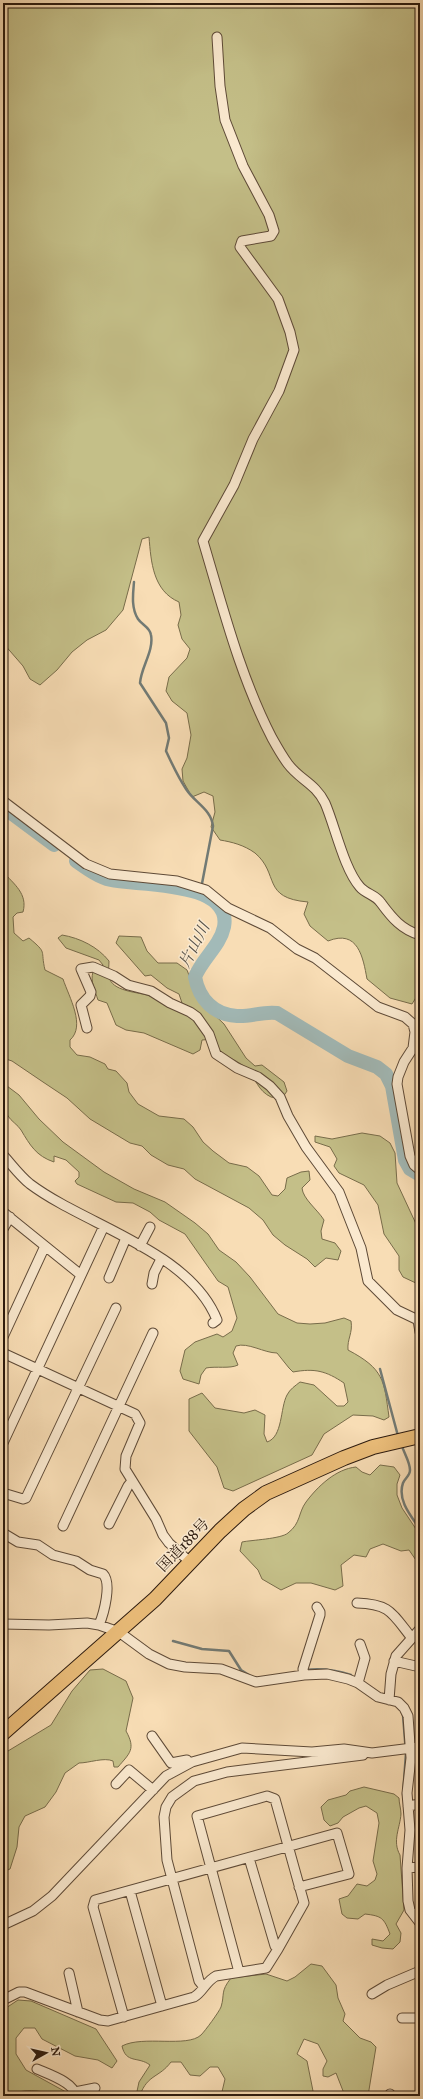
<svg xmlns="http://www.w3.org/2000/svg" width="423" height="2099" font-family="'IM FELL Great Primer','Noto Serif JP',serif">
	<rect width="100%" height="100%" fill="#f8ddb5"/>
	<filter id="stains"><feTurbulence type="fractalNoise" baseFrequency=".005" numOctaves="4"/><feColorMatrix values="0 0 0 0 .2 0 0 0 0 .09 0 0 0 0 .02 0 0 0 .5 -.17"/></filter>
	<radialGradient id="worn" r=".72"><stop offset=".6" stop-color="#630" stop-opacity="0"/><stop offset="1" stop-color="#630" stop-opacity=".3"/></radialGradient>
	<!-- green -->
	<path fill="#c4bf88" stroke="#786c4a" d="M3,3h417v988l-8,13 -22,-6 -23,-19c-4,-22 -9,-50 -39,-38l-18,-15 -6,-12 4,-12c-47,-4 -28,-28 -53,-49 -11,-8 -23,-11 -35,-13l-9,-13 4,-15 -2,-16 -9,-4 -12,5 -9,-16 -1,-12 5,-11 4,-23 -4,-22 -15,-12 -6,-10 3,-14 18,-19 3,-9 -8,-10 -4,-14 3,-10 -2,-13c-26,-11 -28,-40 -30,-65l-7,2 -19,71 -17,20 -19,10 -15,12 -15,18 -17,15 -10,-6 -7,-13 -20,-23z
		M3,872c11,12 25,22 20,40l-6,1 -4,4 1,16 9,8 6,-3c19,16 11,11 16,32l18,9c6,18 23,47 7,61v7l7,8 13,2 15,7 3,5 8,2 11,12 2,9 9,12 21,12 25,3 9,8 10,15 10,9 16,12 18,4 12,9 13,19 6,1 7,-7 2,-11 14,-6 8,-1 1,9 -8,8c1,11 15,21 22,32l-3,11 1,8 13,4 6,8 -3,9 -12,-2 -11,9 -8,-8 -22,-14 -12,-10 -10,-15 -14,-12 -54,-29 -11,-10 -16,-4 -17,-10 -9,-9 -12,-3 -40,-24 -23,-21 -24,-16 -31,-21 -9,-3z
		M62,935c18,3 36,12 47,26 0,5 -1,11 0,16 3,14 27,15 38,18 11,3 20,13 31,15l4,-7 -3,-9 -12,-6 -16,-13 -6,1 -29,-33 3,-7 22,1 6,14 11,12h19l10,7 11,29 26,25 22,34 9,8 7,-1 22,17 3,9 -4,6c-4,0 -9,1 -12,0 -13,-6 -15,-18 -24,-28 -13,-13 -26,-9 -33,-30l-12,1 -2,10 -7,4 -49,-21 -18,-3 -10,-5 -9,-22 -9,-3c-3,-9 -8,-19 -5,-28l7,1 3,-8 -4,-5 -33,-12 -8,-10z
		M3,1083l16,12 20,24 24,23 41,30 30,17 31,13 30,21 13,11 11,16 17,12 14,15 28,37 19,9 13,1 15,-1 19,-5 7,3c2,12 -4,18 -3,29 36,19 36,30 41,67l-5,3 -11,-4 -20,-1 -29,19 -12,21 -79,36 -9,-3 -7,-21 -28,-36v-32l13,-6 13,15 29,5 11,-3 10,5 -1,19 3,8c16,-5 13,-34 20,-47 3,-6 8,-9 13,-13l14,3 23,21h7l4,-4 -4,-19c-18,-12 -29,-15 -51,-11l-4,-4 -12,-15c-13,0 -29,-11 -41,-7l-3,7 5,12c-8,4 -22,1 -32,3l-5,7 -2,9 -16,-5 -3,-8 5,-21 10,-8 22,-8 6,3 9,-6 5,-13 -9,-31 -10,-6 -33,-47 -26,-14 -9,-8 -17,-9 -17,-1 -39,-18 -2,-3 4,-4v-5l-13,-12 -12,-4v6c-18,-6 -24,-17 -33,-32 -3,-5 -10,-9 -13,-14 -5,-8 -5,-23 -5,-33z
		M362,1133l18,3 10,7 5,10 2,30 20,43v14l3,3 -2,24 2,25 -2,-8 -15,-7 -4,-7v-14l-15,-22 -6,-29 -14,-20 -25,-12 -5,-7 3,-7 -7,-12 -15,-5v-6l17,3z
		M380,1465l14,2 6,8 -3,9v11l5,13 18,27v31l-11,-16 -8,1 -18,-7 -13,5 -4,8 -12,-2 -13,10 2,21 -8,4 -24,-7h-15l-15,7 -19,-11 -4,-9 -18,-19 2,-9c9,-2 39,-3 46,-9 13,-10 10,-20 18,-31 12,-16 30,-33 50,-35l6,5 8,3z
		M103,1669l23,12 7,17 -7,33c10,18 4,22 -8,36h-4l-1,-6c-9,-4 -24,2 -34,2l-14,10 -9,19 -11,15 -20,9 -6,11 -2,20 -7,22 -7,3v-118l48,-29 21,-34 18,-21z
		M364,1787l30,7 5,4c0,5 2,11 2,16 -1,14 -9,27 -1,41l4,55 -8,14 5,9 -1,9 -7,7 -11,-1 -10,-3v-6l11,2 7,-7c-6,-16 -8,-18 -25,-20l-7,5 -11,-1 -5,-4 -3,-15 9,-3 9,-12 10,2 8,-6 2,-6 -4,-13 6,-38 -2,-10 -11,-7 -7,2 -16,9 -5,6 -8,3 -6,-6 -3,-13 7,-7 18,-5 4,-4z
		M311,1964l11,2 14,19 2,13 7,16 -2,7 17,17 11,4 5,5 -8,49h-23l-9,-23 -8,4 -5,-1v-7l4,-8 -9,-17 -14,-5 -7,15 10,7 7,35h-93l4,-17 -7,-12h-8l-10,9 -10,-1 -9,-13h-10c-12,16 -23,12 -31,33l-4,1 3,-14 11,-17c-12,-9 -24,-1 -28,-19 21,-11 65,2 79,-11 4,-4 18,-23 20,-28 4,-13 -1,-15 10,-29l35,-4 21,7 8,-4z
		M18,2000l13,1 65,28 21,32 -5,7 -14,-8 -23,-4 -33,-17 -7,-11h-11l-8,10v16l10,16 40,22 1,4c-20,-2 -29,-8 -49,-4l-2,4h-13v-86z"/>
	<g fill="none" stroke-linecap="round" stroke-linejoin="round">
		<!-- stream -->
		<path stroke="#727a74" stroke-width="2.5" d="M134,582c-1,12 -3,26 4,37 4,6 12,8 13,16 3,16 -10,32 -11,48l26,40 3,15 -3,13c6,13 12,26 20,38 9,14 25,20 27,37l-13,68
			M380,1369l18,67
			M402,1446c2,7 8,16 8,24 0,6 -5,8 -7,13 -6,17 8,33 17,46
			M173,1641l29,8 27,2 12,19 8,5
			M305,1670c16,-2 31,0 46,5
			M403,1795l3,-42 -3,-38"/>
		<!-- river -->
		<path stroke="#a2bab8" stroke-width="14" d="M3,807l51,38
			M76,861c10,7 22,16 35,19 25,6 122,0 113,47 -4,19 -22,32 -29,50 4,22 19,38 42,39 14,1 26,-5 40,-3l71,43 29,11 9,7 6,12 13,74 5,9 10,6"/>
		<defs>
			<path id="minor" d="M217,37l3,49 5,34 18,46 26,49 5,16 -3,5 -29,5 -2,6 38,52 12,33 4,18 -15,41 -26,48 -19,46 -31,56c20,67 37,135 69,197 5,9 10,18 16,26 12,16 27,19 37,39 10,23 19,66 35,84 6,7 16,8 21,16 11,15 21,27 39,32
				M3,801l83,63 24,10 67,7 29,9 22,18 42,20 27,21 18,9 63,49 27,10 8,7 2,8 -2,16 -9,14 -6,15 -1,7 13,72 4,9 6,5
				M87,1028l-6,-23 9,-9 1,-4 -10,-23 12,-2 21,9 14,9 23,6 19,12 20,9 7,5 12,17 7,20 21,14 21,9 12,9 10,11 8,19 18,31 33,45 22,56 7,33 29,29 21,10 2,12
				M3,1155c9,10 17,21 27,29 56,42 160,67 187,136l-4,3
				M3,1212l78,63
				M3,1229l7,-12
				M140,1246l10,-19
				M109,1278l17,-40
				M152,1284l2,-11 7,-14
				M3,1337l42,-91
				M3,1353l132,61 5,9 -14,33 -1,13 31,50 7,16 6,8 21,19
				M3,1443l101,-217
				M3,1493l20,6 3,-1 90,-190
				M109,1524l19,-38 4,-5
				M63,1526l90,-193
				M3,1533l15,9 20,3 15,10 23,6 14,9 13,4c9,9 1,39 -4,51
				M357,1603c33,1 35,10 54,34
				M3,1624l46,1 38,-2 12,2 20,7 30,22 20,10 16,3 36,2 35,13 48,-7 23,-1 21,5 10,4 20,14 20,5 6,6 4,8 3,42 -4,35 3,37 -3,38 1,33 2,9 10,13
				M394,1661l26,6
				M304,1675l-1,-6 17,-54v-3l-3,-5
				M358,1683l7,-25 -5,-14
				M389,1700l2,-26 5,-18 24,-27
				M152,1736l19,27 16,-3
				M116,1784l13,-14 24,20
				M408,1806l12,-2
				M407,1868l13,-1
				M130,1891l32,115
				M3,1925l30,-14 19,-15 114,-120 26,-14 50,-14 70,4 32,-3 28,4 48,-6
				M239,1972l-42,-156 70,-20 8,3 29,104 -26,46
				M69,1973l9,39
				M203,1986l-4,-5 -32,-121 -3,-43 2,-10 6,-10 22,-16 33,-9 136,-17
				M372,1994l15,-9 33,-14
				M3,2000l16,-8h6l75,28 8,1 86,-24c9,-5 11,-15 22,-21l50,-8 12,-19 -3,-3 -26,-88
				M124,2017l-31,-110 2,-7 242,-67 12,41 -50,13
				M402,2018h18
				M37,2069c11,5 39,14 38,27
				M75,2092l20,-4
				M390,2096v-2"/>
			<path id="trunk" d="M3,1733l152,-134 65,-68 24,-22 22,-16 78,-35 29,-11 47,-11"/>
		</defs>
		<!-- minor casing -->
		<use href="#minor" stroke="#5e4a37" stroke-width="11"/>
		<!-- trunk casing -->
		<use href="#trunk" stroke="#2b190d" stroke-width="16"/>
		<!-- minor -->
		<use href="#minor" stroke="#fae9cf" stroke-width="9"/>
		<!-- trunk -->
		<use href="#trunk" stroke="#ecbe7a" stroke-width="14"/>
	</g>
	<g text-anchor="middle" dominant-baseline="central" stroke-width="3" stroke-linejoin="round" paint-order="stroke">
		<!-- street labels -->
		<g font-size="15" fill="#2b190d" stroke="#fae9cf">
			<text transform="translate(183 1545) rotate(-46)">国道188号</text>
		</g>
		<!-- water labels -->
		<g font-size="16" font-style="italic" fill="#555149" stroke="#fae9cf">
			<text transform="translate(194 945) rotate(-63)">片山川</text>
		</g>
	</g>
	<!-- margin -->
	<rect width="423" height="2099" fill="none" stroke="#f8ddb5" stroke-width="16"/>
	<rect x="4" y="4" width="415" height="2091" fill="none" stroke="#2b190d" stroke-width="2"/>
	<rect x="8" y="8" width="407" height="2083" fill="none" stroke="#2b190d"/>
	<!-- north arrow -->
	<g transform="translate(46 2053) rotate(82)" stroke="#fae9cf" stroke-width="3" paint-order="stroke">
	<path d="M0-3L7 15L0 10L-7 15Z" fill="#2b190d"/>
	<text y="-6" font-size="11" font-weight="bold" text-anchor="middle" fill="#2b190d">N</text>
	</g>
	<rect width="100%" height="100%" filter="url(#stains)"/>
	<rect width="100%" height="100%" fill="url(#worn)"/>
</svg>
